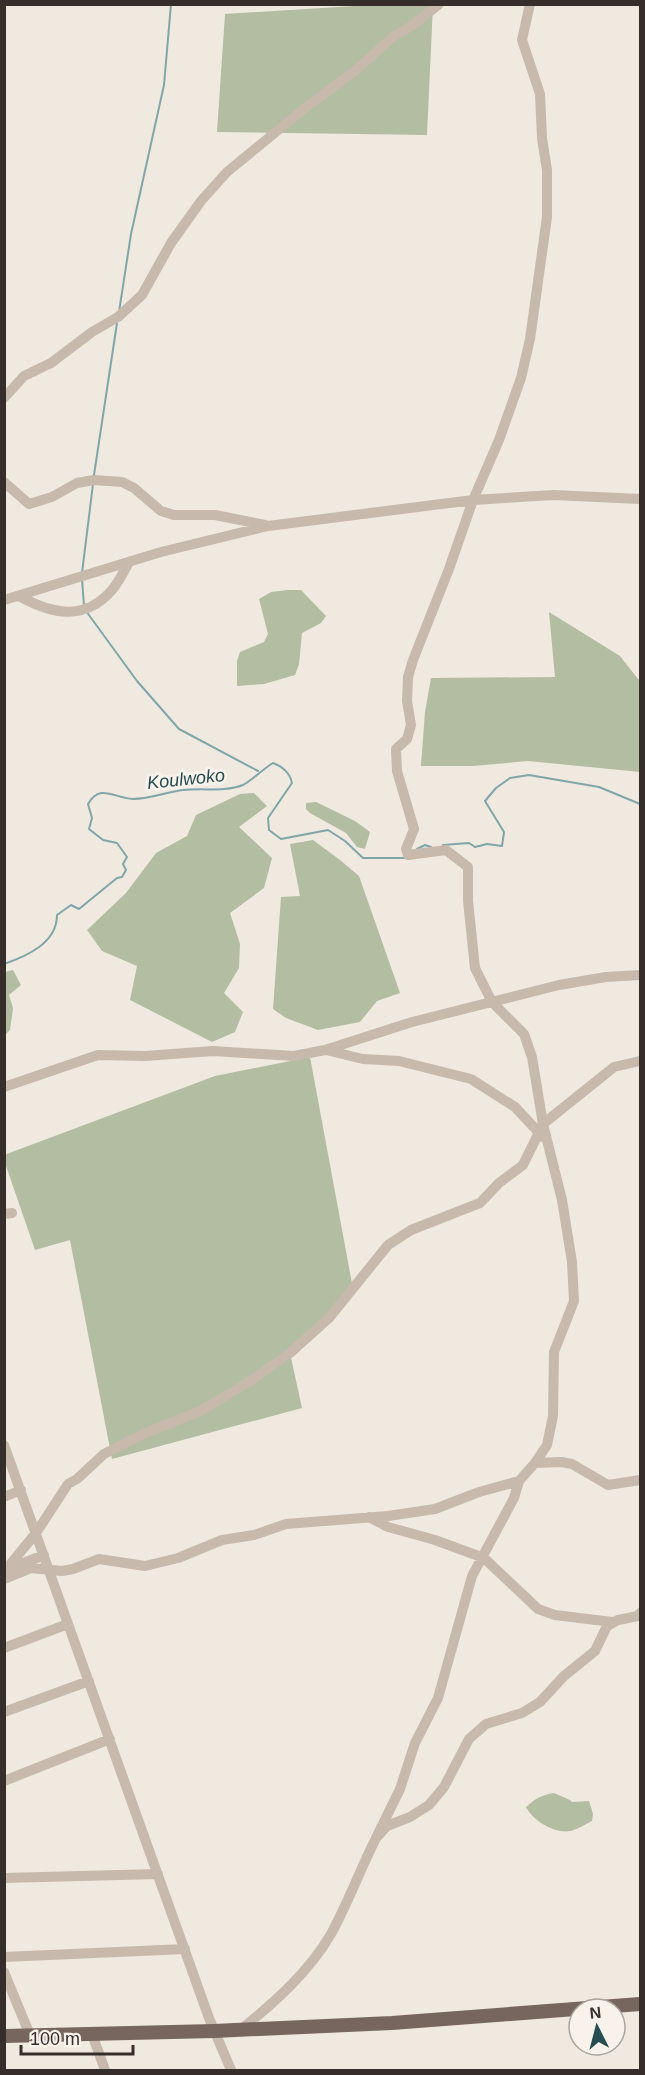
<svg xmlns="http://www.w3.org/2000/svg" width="645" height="2075" font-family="Helvetica,sans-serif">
	<rect width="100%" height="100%" fill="#f0e9df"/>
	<!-- green -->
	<path fill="#b2bda1" d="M370,5h63l-6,130 -210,-3 8,-118z
		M288,590h13l25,26 -5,7 -19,10 -3,31 -4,11 -31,9 -27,2v-25l3,-9 24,-10 4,-8 -9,-35 12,-7z
		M549,612l71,44 18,23 2,1v92l-112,-11 -55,5h-52l4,-54 6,-34 124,-1z
		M254,793l13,13 -28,21 33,31 -8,30 -34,25 10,31 -1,24 -15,25 19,19 -8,20 -23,10 -82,-42 7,-34 -35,-15 -15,-21 39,-37 30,-40 31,-17 9,-21 44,-21z
		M316,802l39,19 15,11 -5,17 -8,-2 -11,-14 -36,-20 -4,-4v-6z
		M313,840l27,20 19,16 41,117 -23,8 -17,21 -42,8 -32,-12 -13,-9 8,-112 19,-1 -10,-52z
		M13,970l8,15 -12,10 4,13 -3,22 -5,5v-63z
		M310,1057l43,232 -63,64 12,55 -190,51 -42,-219 -35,10 -30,-87 -1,-8 211,-79z
		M554,1793l16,7 2,2 17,-1 4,13 -1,7c-6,3 -14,8 -21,10 -16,3 -38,-10 -45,-24 9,-8 15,-12 28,-14z"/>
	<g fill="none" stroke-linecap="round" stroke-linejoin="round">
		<!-- stream -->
		<path stroke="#81a6a9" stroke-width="2" d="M119,312l12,-78 33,-149 7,-81
			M94,475l23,-152
			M82,573l11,-89
			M82,579l2,27
			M86,611l51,70 42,48 79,42
			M443,845l26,-2 6,4 12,-3 15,2 2,-14 -19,-31 11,-13 14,-10 19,-3 70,12 41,17
			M417,849l8,-4 6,2
			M4,964c23,-8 53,-21 53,-49l14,-10 8,4 38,-31 5,-1 4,-7 -3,-6 4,-7 -10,-14 -14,-3 -14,-11 3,-11 -4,-14c12,-21 26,-6 45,-5 17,0 34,-7 50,-9 20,-2 42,2 60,-5 8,-4 20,-16 30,-22 9,3 17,10 19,20l-24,35 1,12 12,9 47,-9 17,11 18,17h42"/>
		<!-- minor -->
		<path stroke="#c7b9ac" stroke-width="10" d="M4,398l20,-22 27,-13 41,-31 26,-15 24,-22 29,-52 30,-42 26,-29 78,-64 50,-37 39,-35 19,-11 26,-21
			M4,482l25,22 23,-7 25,-14 17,-3 28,2 12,6 27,23 13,4h41l50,10
			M19,596c33,18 65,26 93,-6 7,-8 12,-19 17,-28
			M4,600l157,-48 107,-26 205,-26 80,-5 87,4
			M326,1050l37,9 36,2 72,18 44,28 28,30
			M4,1087l94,-32 47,1 68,-5 81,5 31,-6 87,-28 147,-37 47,-8 34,-2
			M4,1214l8,-1
			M4,1445l205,573 22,52
			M535,1463l27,-1 10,2 36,21 32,-5
			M4,1497l17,-7
			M369,1517l19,10 47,13 49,18 54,51 17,6 57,7
			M8,1569l36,-14
			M4,1572l32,-39 32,-49 9,-5 27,-25 39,-20 57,-23 49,-29 41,-29 39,-35 59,-73 23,-15 69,-27 19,-20 24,-18 20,-41 71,-57 26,-6
			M4,1579l27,-11 31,3 11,-2 26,-10 46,7 33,-8 44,-18 32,-5 32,-11 102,-8 47,-7 44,-17 40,-11
			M4,1648l64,-24
			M4,1712l85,-31
			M4,1781l106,-42
			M376,1838l24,-49 15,-46 23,-45 34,-122 42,-78 5,-17 16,-18 12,-18 6,-29 1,-64 20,-51 -2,-39 -10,-62 -19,-76 -11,-67 -8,-23 -32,-32 -17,-34 -7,-67v-34l-22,-17 -38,5 -2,-6 8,-20 -17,-58 -1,-22 11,-10 4,-14 -4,-24 1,-24 5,-17 36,-91 24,-69 26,-60 22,-62 9,-39 17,-122v-47l-5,-32 -2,-44 -18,-54 8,-36
			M4,1878l154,-4
			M4,1957l181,-8
			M4,1972l26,63
			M240,2030c34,-27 69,-58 91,-96 17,-31 29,-64 45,-96l11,-12 23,-9 19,-12 15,-18 25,-48 17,-15 36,-11 18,-11 24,-26 31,-25 12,-25 11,-6 20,-4 2,-3
			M92,2034l13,36"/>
		<!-- major -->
		<path stroke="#76665d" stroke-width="14" d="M4,2036l210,-5 178,-8 248,-19"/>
	</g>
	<g text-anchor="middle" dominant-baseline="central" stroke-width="6" stroke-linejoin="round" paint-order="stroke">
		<!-- water labels -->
		<g font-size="18" font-style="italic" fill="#254d52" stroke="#f8f2eb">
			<text transform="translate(186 779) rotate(-6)">Koulwoko</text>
		</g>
	</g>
	<!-- border -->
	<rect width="645" height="2075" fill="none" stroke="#362e2a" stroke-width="12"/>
	<!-- north arrow -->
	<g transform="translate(597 2027) rotate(354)"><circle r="28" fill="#f8f2eb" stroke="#aaa49e" stroke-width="1.5"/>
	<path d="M0-4.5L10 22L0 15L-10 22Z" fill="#254d52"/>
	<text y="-9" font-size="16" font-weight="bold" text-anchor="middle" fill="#362e2a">N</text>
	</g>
	<!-- scale -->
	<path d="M21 2045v9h112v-9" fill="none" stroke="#362e2a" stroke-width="3"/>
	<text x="30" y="2045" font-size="18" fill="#362e2a" stroke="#f8f2eb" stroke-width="4.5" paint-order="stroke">100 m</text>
</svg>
